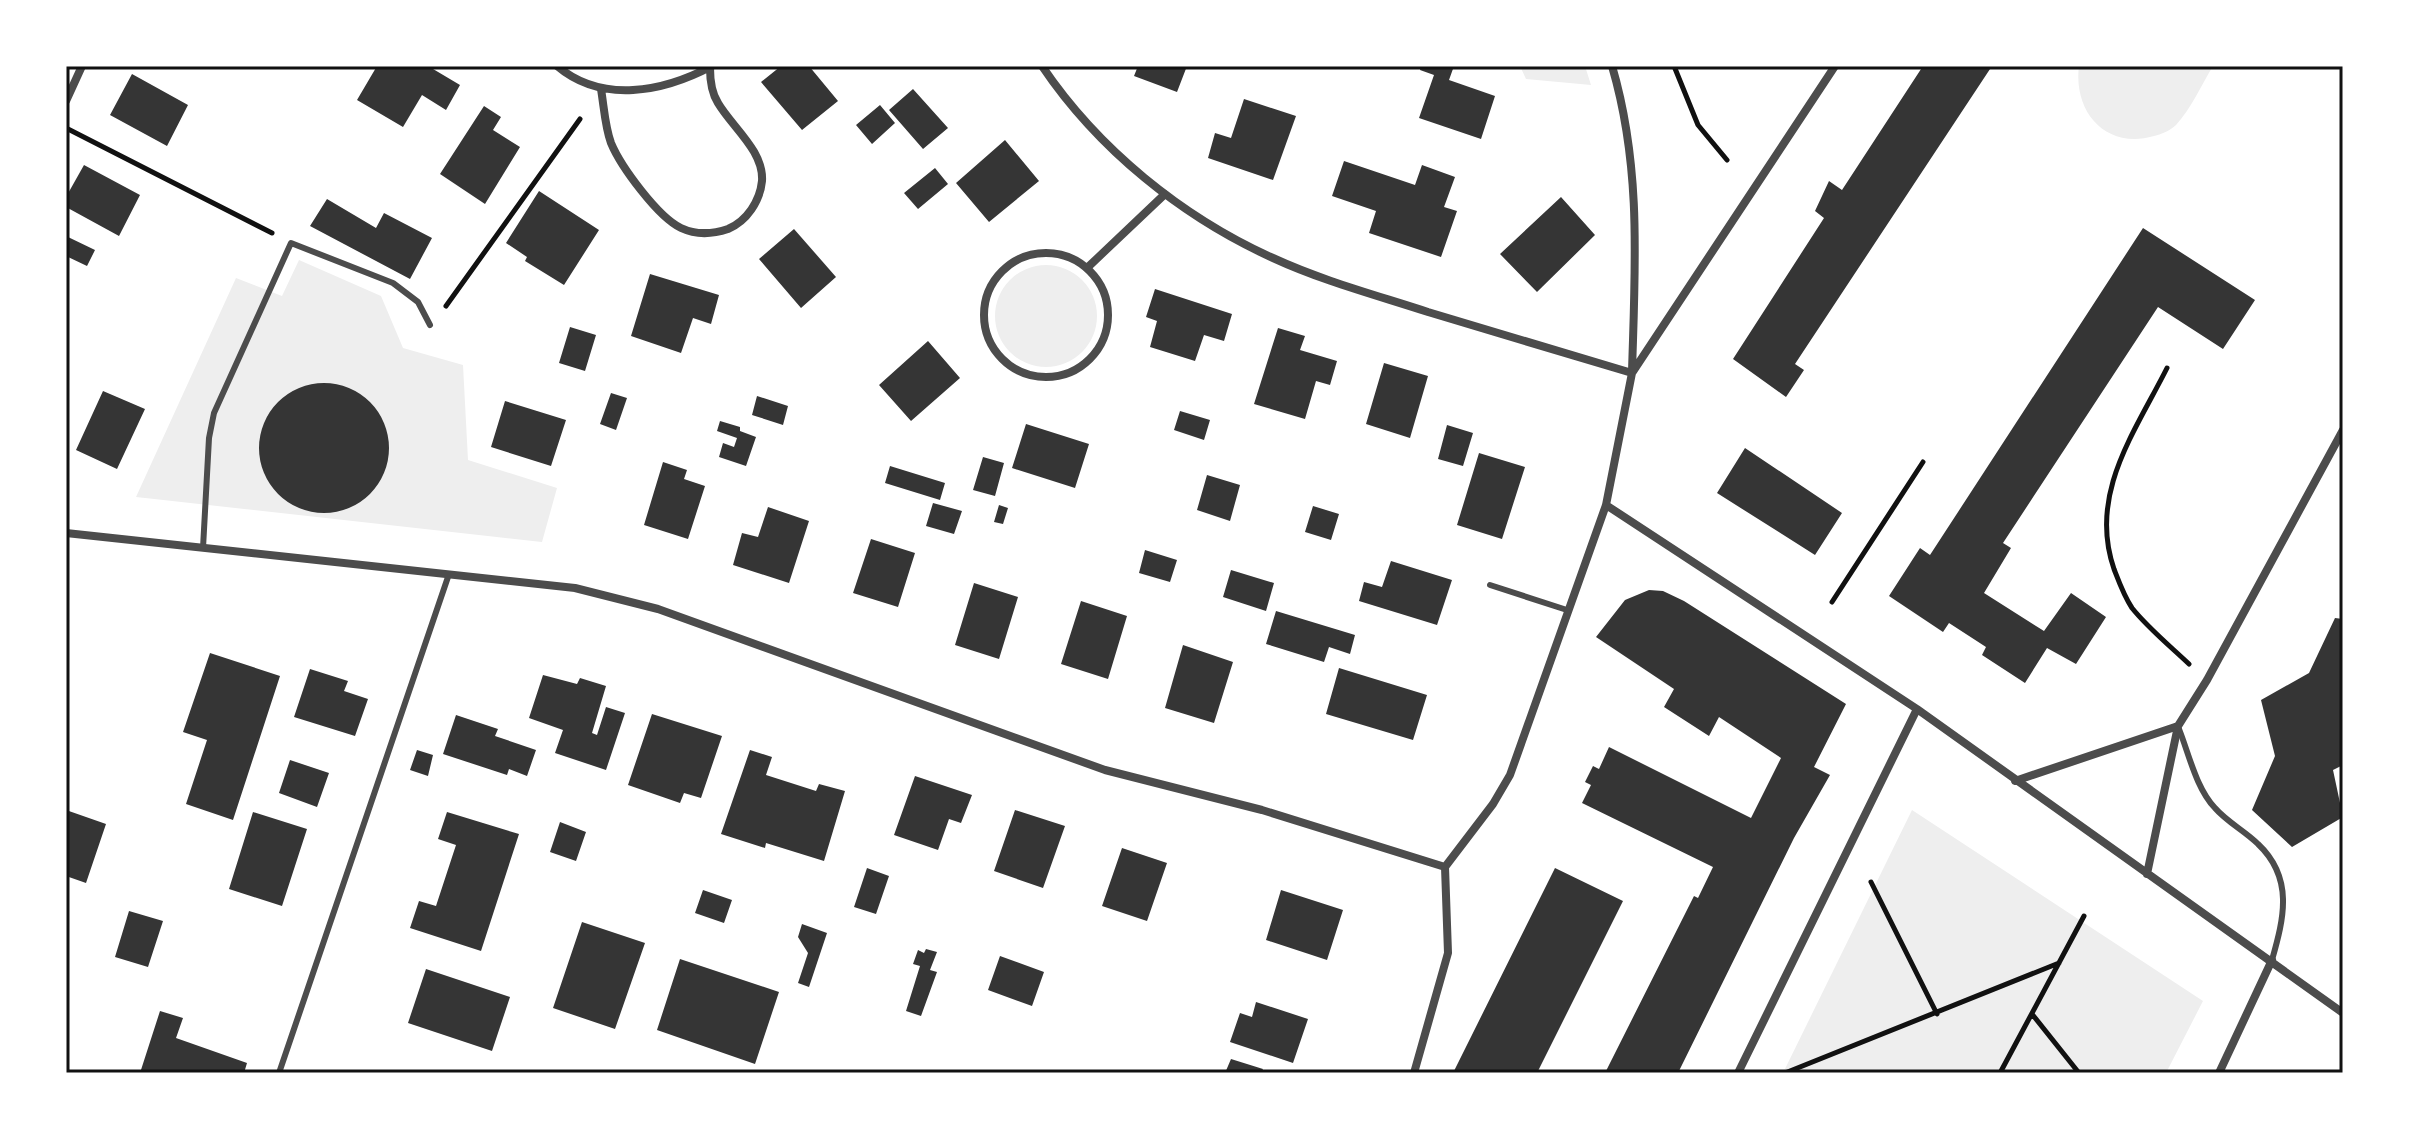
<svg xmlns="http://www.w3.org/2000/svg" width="2409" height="1139" font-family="'DM Sans',sans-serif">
	<rect width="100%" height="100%" fill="#fff"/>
	<!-- green -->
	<path fill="#eee" d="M1520,66h65l6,19 -65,-6z
		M2079,66h134c-11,18 -22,43 -37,59 -5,5 -14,9 -22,11 -48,14 -81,-24 -75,-70z
		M299,260l82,36 22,52 60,17 5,95 89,28 -15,54 -406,-45 100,-219 46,18z
		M995 316a51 51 0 1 1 102 0a51 51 0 1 1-102 0Z
		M1912,810l291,191 -37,72h-383z"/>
	<!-- building -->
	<path fill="#353535" d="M377,66h51l32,19 -14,25 -24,-15 -19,32 -46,-27z
		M781,66h28l29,35 -36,29 -41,-48z
		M1138,66h49l-10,26 -43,-16z
		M1421,66h33l-5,14 46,16 -14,43 -62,-21 15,-43 -14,-5z
		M1923,66h69l-197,298 9,6 -18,27 -53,-38 91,-141 -9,-7 14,-30 13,9z
		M132,74l56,31 -21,41 -57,-31z
		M913,89l35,39 -25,21 -34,-39z
		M1244,99l52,17 -23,64 -65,-22 7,-25 16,5z
		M880,105l15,18 -23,21 -16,-19z
		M484,106l17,11 -8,13 27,17 -35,57 -45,-30z
		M1005,140l34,41 -50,41 -33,-39z
		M1344,161l71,24 7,-20 33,12 -11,30 13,4 -16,46 -72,-24 7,-22 -44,-15z
		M84,165l56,30 -21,41 -53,-29v-10z
		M935,168l13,16 -30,25 -14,-16z
		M539,191l60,39 -35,55 -39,-24 2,-4 -21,-14z
		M1561,197l34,38 -58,57 -37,-38z
		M327,199l49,29 8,-15 48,25 -22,41 -100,-53z
		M2143,228l112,72 -32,49 -65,-42 -155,236 8,5 -27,45 60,38 27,-38 35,24 -30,47 -29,-16 -22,35 -43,-28 4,-8 -37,-24 -6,9 -54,-36 31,-48 10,7z
		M794,229l42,48 -35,31 -42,-49z
		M68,237l27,13 -8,16 -21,-10z
		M650,274l69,21 -8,29 -18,-6 -12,35 -50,-17z
		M1155,289l77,25 -8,27 -20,-6 -9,26 -45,-14 7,-26 -11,-4z
		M570,327l26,8 -11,36 -26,-8z
		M1278,328l27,8 -5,14 37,11 -7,24 -14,-4 -11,38 -51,-15z
		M928,341l32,37 -49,43 -32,-36z
		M1384,363l44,13 -18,62 -44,-14z
		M259 448a65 65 0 1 1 130 0a65 65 0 1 1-130 0Z
		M103,391l42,18 -28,60 -41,-19z
		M611,393l16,5 -11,32 -16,-6z
		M757,396l31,10 -5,19 -31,-10z
		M505,401l61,19 -15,46 -60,-19z
		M1180,411l30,9 -6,20 -30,-10z
		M720,421l20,6v4l16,6 -10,29 -27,-9 4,-14 11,4 3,-9 -20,-7z
		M1026,424l63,20 -14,44 -63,-20z
		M1447,425l26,8 -10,33 -25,-7z
		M1745,448l97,65 -27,42 -98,-62z
		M1479,453l46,14 -23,72 -45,-14z
		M983,457l21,6 -9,33 -22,-6z
		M663,462l24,8 -3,9 21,7 -17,53 -44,-14z
		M890,466l55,17 -5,17 -55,-17z
		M1207,475l33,10 -10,36 -33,-11z
		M933,503l29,8 -8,23 -28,-8z
		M999,505l9,3 -5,16 -9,-2z
		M1313,506l26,8 -8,26 -26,-8z
		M768,507l41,14 -20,62 -56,-18 9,-32 16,4z
		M871,539l44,14 -17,54 -45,-14z
		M1145,550l32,10 -7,22 -31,-9z
		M1391,561l61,19 -15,45 -78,-24 5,-19 18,5z
		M1231,570l43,13 -8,28 -43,-14z
		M974,583l44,14 -19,62 -44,-14z
		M1649,590l14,1 21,10 162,103 -32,63 16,8 -36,63 -116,235h-73l89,-177 4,2 15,-31 -131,-64 9,-18 -6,-3 8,-16 6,3 10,-22 142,71 30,-60 -62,-41 -10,19 -45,-29 10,-18 -78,-52 29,-37z
		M1081,601l46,15 -19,63 -47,-15z
		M1276,611l79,24 -5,19 -21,-7 -5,15 -58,-18z
		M2335,618l8,1v146l-10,5 10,47 -51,30 -40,-37 23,-54 -14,-56 48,-27z
		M1183,645l50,17 -19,61 -49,-15z
		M210,653l70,23 -47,144 -47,-16 21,-64 -24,-8z
		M1339,668l88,27 -14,45 -87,-26z
		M310,669l38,12 -4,10 24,8 -13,37 -61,-19z
		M543,675l34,9 3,-6 26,8 -14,47 5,2 9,-28 19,6 -19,57 -51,-17 8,-23 -34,-12z
		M652,714l70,22 -21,62 -17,-5 -4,10 -52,-18z
		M456,715l42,14 -3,7 41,14 -9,26 -18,-7 -2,6 -64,-21z
		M417,750l16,5 -5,21 -18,-6z
		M750,750l22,7 -6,18 50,16 3,-7 26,7 -21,70 -58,-18 -1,5 -44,-14z
		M290,760l39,13 -12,34 -38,-14z
		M915,776l57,19 -11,28 -12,-4 -11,31 -44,-15z
		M66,810l40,14 -20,59 -20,-7z
		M1015,810l50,16 -22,62 -49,-17z
		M253,812l54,17 -25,77 -53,-17z
		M447,812l72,22 -38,117 -71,-23 9,-27 17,5 20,-61 -18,-6z
		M560,822l26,10 -10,29 -26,-9z
		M1122,848l45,15 -20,58 -45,-15z
		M867,868l22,8 -13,38 -22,-7z
		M1555,868l68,33 -86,172h-84z
		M703,890l29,10 -8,23 -29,-10z
		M1281,890l62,20 -16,50 -61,-20z
		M129,911l34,10 -15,46 -33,-10z
		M582,922l63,21 -30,86 -62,-21z
		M802,924l25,9 -18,54 -11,-4 10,-30 -10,-16z
		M926,949l11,3 -7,18 7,2 -16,44 -15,-5 14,-45 -7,-2 5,-14 6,3z
		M1000,956l44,16 -12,34 -44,-16z
		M680,959l99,33 -24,72 -98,-34z
		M426,969l84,28 -18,54 -84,-28z
		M1256,1002l52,17 -15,44 -63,-21 10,-29 12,4z
		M160,1011l23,7 -7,20 71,25 -3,10h-104z
		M1231,1059l32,10 -2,4h-36z"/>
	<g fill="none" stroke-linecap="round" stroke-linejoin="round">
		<!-- path -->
		<path stroke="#111" stroke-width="5" d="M1674,66l24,59 29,35
			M66,128l206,105
			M446,306l134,-187
			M2167,368c-32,64 -79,126 -53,201 5,13 10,27 18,39 16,20 38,38 57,56
			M1832,602l91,-140
			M1871,882l66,132
			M2032,1014l47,59
			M1785,1073l274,-110
			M2000,1073l84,-157"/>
		<!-- service -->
		<path stroke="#4c4c4c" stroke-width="6" d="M203,548l6,-110 5,-25 77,-170 102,40 25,19 12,23
			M1490,585l77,25
			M2179,729c10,25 17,59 36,79 12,14 30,23 43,36 36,34 26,74 14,116
			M279,1073l170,-499"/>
		<!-- minor -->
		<path stroke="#4c4c4c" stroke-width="8" d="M557,66c45,38 106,26 155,0
			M1042,66c56,83 140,151 231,192 50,23 103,37 155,54 68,21 136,41 204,61
			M1612,66c30,102 23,202 20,306
			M601,89c3,18 4,38 10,54 10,24 47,74 70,85 15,7 32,6 47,1 19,-8 32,-28 34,-48 2,-30 -30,-54 -44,-78 -7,-11 -8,-23 -8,-35
			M66,101l16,-35
			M984 315a62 62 0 1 1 124 0a62 62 0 1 1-124 0Z
			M1087,268l78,-74
			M1606,505l311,204 426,304
			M66,533l509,55 83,21 447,161 157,40 183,57
			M2015,781l163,-55
			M1445,867l48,-63 17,-29 96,-270 26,-132 203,-307
			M2147,874l31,-148 29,-46 136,-250
			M1414,1073l34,-120 -3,-86
			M1738,1073l179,-364
			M2219,1073l53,-113"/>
	</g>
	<!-- border -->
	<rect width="2409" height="1139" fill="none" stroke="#ffffff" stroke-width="136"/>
	<rect x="68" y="68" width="2273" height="1003" fill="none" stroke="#111" stroke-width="3"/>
</svg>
